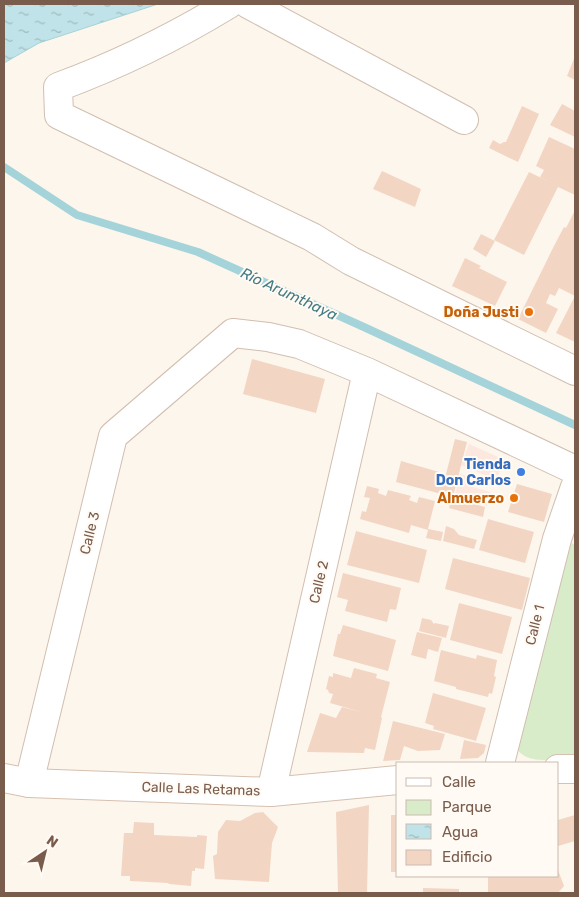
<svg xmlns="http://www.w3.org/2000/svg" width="579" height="897" font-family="Rubik,sans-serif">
	<defs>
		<pattern id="water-ripples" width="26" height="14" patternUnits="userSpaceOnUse" patternTransform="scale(1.25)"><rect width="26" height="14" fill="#bfe3e8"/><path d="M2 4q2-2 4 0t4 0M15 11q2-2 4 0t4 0" fill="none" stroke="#a0bbbe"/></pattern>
	</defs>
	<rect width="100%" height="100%" fill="#fdf6ec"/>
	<!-- commercial -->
	<path fill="#fde8e0" d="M469,444l36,16 -9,20 -35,-15z
		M460,474l11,3 -1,9 20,6 -3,14 -33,-8z"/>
	<!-- park -->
	<path fill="#d8ecc9" d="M570,542l5,3v213c-21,1 -51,9 -61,-14l51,-201z"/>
	<!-- water -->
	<path fill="url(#water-ripples)" stroke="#a5d3da" d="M4,4h154l-119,39 -35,20z"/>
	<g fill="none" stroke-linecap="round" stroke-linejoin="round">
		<!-- stream -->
		<path stroke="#a5d3da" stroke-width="8" d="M4,167l73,48 121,37 168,76 209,97"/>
	</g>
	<!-- building -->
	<path fill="#f3d5c3" d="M575,56v24l-8,-4z
		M562,104l13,7v26l-25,-12z
		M522,106l17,8 -21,48 -29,-14 4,-8 7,4 4,-2h2z
		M549,137l26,12v46l-17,-8 -34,68 -30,-15 35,-68 23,11 -12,-6 4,-7 -8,-4z
		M382,171l39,18 -6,18 -42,-18z
		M575,210v132l-19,-9 19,-37 -16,-8 -4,8 -5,-2 -4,9 12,6 -12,24 -28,-14 37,-75 9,-17 2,1z
		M481,234l14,7 -9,16 -13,-8z
		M465,258l16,8 -2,2 28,14 -12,24 -43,-20z
		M252,359l73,20 -9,34 -73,-19z
		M455,439l12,3 -14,55 -57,-15 5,-21 45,13z
		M517,484l35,10 -8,28 -36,-10z
		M367,486l12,3 -1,4 8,3 2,-6 23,6 -2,4 8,3 2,-6 16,4 -7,28 15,3 -2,9 -15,-3 2,-8 -17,-5 -2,8 -49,-14 2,-8 4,1 4,-14 -6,-1z
		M452,498l33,9 -2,10 -34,-9z
		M488,519l46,13 -9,31 -46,-13z
		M446,526l8,3 5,6 18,5 -3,9 -31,-8z
		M356,531l71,19 -8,33 -72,-18z
		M453,558l77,20 -8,32 -77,-21z
		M343,573l58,15 -5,22 -6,-1 -3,13 -42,-11 3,-11 -11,-3z
		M459,603l53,14 -10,37 -52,-14z
		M422,618l9,2 3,4 1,-1 14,3 -3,12 -27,-7z
		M343,625l53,15 -8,31 -55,-15 5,-22h2z
		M417,632l25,6 -4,14 -10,-3 -2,10 -15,-4z
		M441,650l35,9 1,-4 20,5 -3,16 2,1 -4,17 -3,-1 -1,4 -32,-8v-2l-22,-6z
		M354,668l23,6 -1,4 14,4 -9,35 1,1 -7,32 -10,-2 -1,5 -57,-1 13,-39 16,5 6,-11 23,6 -35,-10 3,-9 -4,-1 -1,-3 -2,-1 3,-13 4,1v-4l18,5z
		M433,693l53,15 -10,33 -43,-12 1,-3 -9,-3z
		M393,721l52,13 -5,16 -22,1 -14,-5 -4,14 -17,1z
		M464,740l22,5 -2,8 -6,5 -18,1z
		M369,805l-2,88h-29l-2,-81z
		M263,812l15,15 -6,16 -3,39 -54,-3 -2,-23 4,-2 1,-22 8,-12 14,1 15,-8z
		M391,815h7v57h-7z
		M575,815v26l-17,5v-26z
		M134,822l20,1v12l43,2v-2l10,1 -3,33 -9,-1v3h-3l-1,15 -22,-2 -1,-1 -38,-2v-5h-9l3,-43h9z
		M558,870l6,16 -6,7h-70v-17h70z
		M423,888l36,1v4h-36z"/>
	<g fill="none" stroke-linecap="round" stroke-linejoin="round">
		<defs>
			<path id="street" d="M229,4c-54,33 -111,61 -171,83l1,28 253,122 39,24 224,110
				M248,4l216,116
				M500,763l57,-224 18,-52
				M29,783l84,-347 120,-103 35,4 31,7 68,28 208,98
				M271,792l96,-420"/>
			<path id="secondary" d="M558,769h17
				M4,778l25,5 242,9 127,-12"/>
		</defs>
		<!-- street casing -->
		<use href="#street" stroke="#d1beb0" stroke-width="30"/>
		<!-- secondary casing -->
		<use href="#secondary" stroke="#d6c0b0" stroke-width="30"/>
		<!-- street -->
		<use href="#street" stroke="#fff" stroke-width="28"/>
		<!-- secondary -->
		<use href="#secondary" stroke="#fff" stroke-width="28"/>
	</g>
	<!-- markers -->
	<g fill="#e8710a" stroke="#fffaf3" stroke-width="2">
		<circle cx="529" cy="312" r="5"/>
		<circle cx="514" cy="498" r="5"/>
	</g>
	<circle fill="#3f7fe0" stroke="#fffaf3" stroke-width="2" cx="521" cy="472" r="5"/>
	<g text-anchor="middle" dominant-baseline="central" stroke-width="4" stroke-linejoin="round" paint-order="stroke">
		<!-- food labels -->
		<g font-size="14" font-weight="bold" fill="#c56008" stroke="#fffaf3" text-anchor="end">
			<text x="519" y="312">Doña Justi</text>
			<text x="504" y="498">Almuerzo</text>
		</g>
		<!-- shop labels -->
		<g font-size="14" font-weight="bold" fill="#366cbe" stroke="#fffaf3" text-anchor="end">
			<text x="511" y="464">Tienda<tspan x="511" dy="16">Don Carlos</tspan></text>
		</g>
		<!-- street labels -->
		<g font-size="14" fill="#7a5c4d" stroke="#fffaf3">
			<text transform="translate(90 533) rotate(-76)">Calle 3</text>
			<text transform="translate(319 582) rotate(-77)">Calle 2</text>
			<text transform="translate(535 625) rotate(-76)">Calle 1</text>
			<text transform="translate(201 789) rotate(2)">Calle Las Retamas</text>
		</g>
		<!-- water labels -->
		<g font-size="15" font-style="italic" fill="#437c86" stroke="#fffaf3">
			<text transform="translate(289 294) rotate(25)">Río Arumthaya</text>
		</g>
	</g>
	<!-- border -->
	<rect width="579" height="897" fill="none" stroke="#7a5c4d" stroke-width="10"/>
	<!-- legend -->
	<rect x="396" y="762" width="162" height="115" fill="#fffaf3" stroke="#cabbb1"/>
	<rect x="406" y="778" width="25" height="8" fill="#ffffff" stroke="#cabbb1"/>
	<text x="442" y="787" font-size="15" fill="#7a5c4d">Calle</text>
	<rect x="406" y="800" width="25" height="15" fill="#d8ecc9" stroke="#cabbb1"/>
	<text x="442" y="812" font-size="15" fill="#7a5c4d">Parque</text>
	<rect x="406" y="824" width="25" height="15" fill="url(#water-ripples)" stroke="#cabbb1"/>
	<text x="442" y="837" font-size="15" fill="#7a5c4d">Agua</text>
	<rect x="406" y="850" width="25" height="15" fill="#f3d5c3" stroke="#cabbb1"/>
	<text x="442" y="862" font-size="15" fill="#7a5c4d">Edificio</text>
	<!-- north arrow -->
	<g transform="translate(45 852) rotate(35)" stroke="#fffaf3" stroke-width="4" paint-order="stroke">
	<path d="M0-4L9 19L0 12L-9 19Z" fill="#7a5c4d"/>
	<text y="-8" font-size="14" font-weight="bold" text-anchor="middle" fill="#7a5c4d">N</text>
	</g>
</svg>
